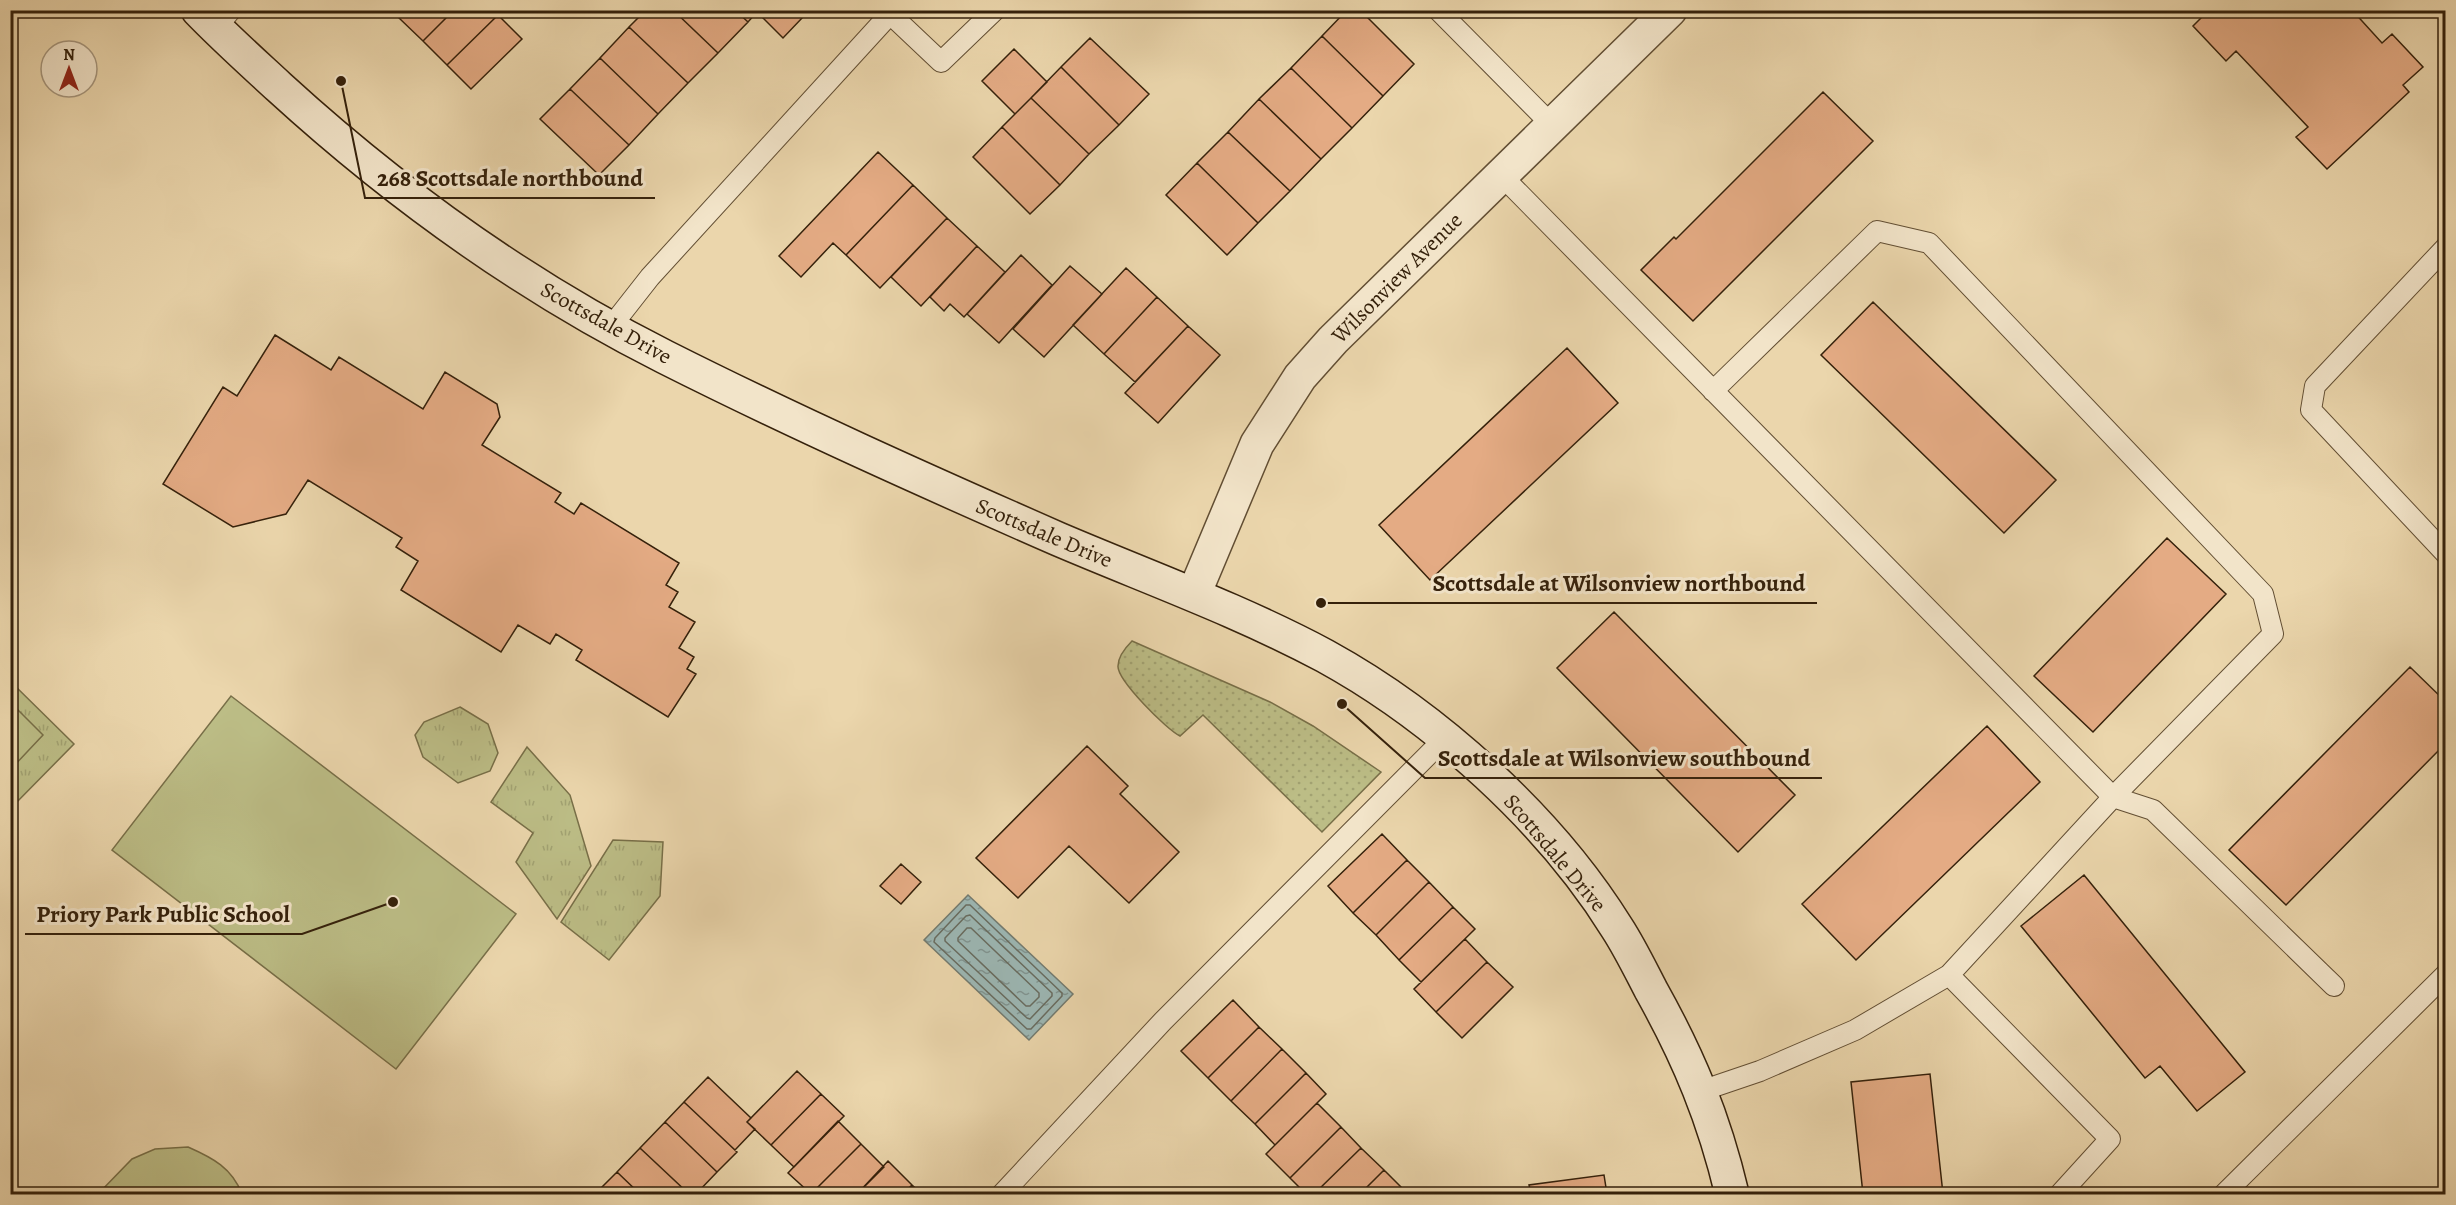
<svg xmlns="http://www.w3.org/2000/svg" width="2456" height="1205" font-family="Alegreya,serif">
	<defs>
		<pattern id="grass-dots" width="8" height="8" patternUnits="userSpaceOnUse" patternTransform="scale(1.5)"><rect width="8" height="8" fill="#bcbd86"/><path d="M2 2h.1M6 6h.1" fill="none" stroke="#a2a272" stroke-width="1.8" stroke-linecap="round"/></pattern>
		<pattern id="park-tufts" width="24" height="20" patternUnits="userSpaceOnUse" patternTransform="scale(1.5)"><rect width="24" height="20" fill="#bcbd86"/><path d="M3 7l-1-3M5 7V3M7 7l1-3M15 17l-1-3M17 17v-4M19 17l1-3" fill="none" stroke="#a2a272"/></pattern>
		<pattern id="water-ripples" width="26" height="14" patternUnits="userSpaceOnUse" patternTransform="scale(1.5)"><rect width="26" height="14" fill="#9cb7b4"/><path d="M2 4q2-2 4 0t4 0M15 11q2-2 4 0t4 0" fill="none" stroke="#809491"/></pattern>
	</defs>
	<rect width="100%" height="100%" fill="#ebd6ac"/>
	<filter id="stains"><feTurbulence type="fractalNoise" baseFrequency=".00333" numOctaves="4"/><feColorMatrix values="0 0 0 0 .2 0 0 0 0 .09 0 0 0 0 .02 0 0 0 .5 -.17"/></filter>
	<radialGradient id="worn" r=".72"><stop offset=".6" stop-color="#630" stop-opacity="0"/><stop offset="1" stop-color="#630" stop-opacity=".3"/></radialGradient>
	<!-- grass -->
	<path fill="url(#grass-dots)" stroke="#786f48" stroke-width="1.5" d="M1132,641l138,61 43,24 68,46 -59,60 -119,-117 -23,21c-13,-6 -63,-56 -62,-70 0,-10 8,-19 14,-25z"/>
	<!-- park -->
	<path fill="url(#park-tufts)" stroke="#786f48" stroke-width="1.5" d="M10,681l64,63 -63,64h-1z
		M460,707l28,17 10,29 -8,18 -32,12 -35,-26 -8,-22 9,-13z
		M527,747l43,48 21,71 -34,53 -41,-57 17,-29 -42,-31z
		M613,840l50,2 -3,54 -51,64 -48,-38z"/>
	<!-- pitch -->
	<path fill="#bcbd86" stroke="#786f48" stroke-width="1.5" d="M231,696l285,218 -120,155 -284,-219z
		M11,703l32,32 -32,34h-1z
		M188,1147c25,11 44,21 54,47h-144l34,-35 23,-10z"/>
	<!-- water -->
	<path fill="url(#water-ripples)" stroke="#737b70" stroke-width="1.5" d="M968,895l105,99 -44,46 -105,-100z"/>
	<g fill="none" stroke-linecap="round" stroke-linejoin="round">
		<!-- shore -->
		<path stroke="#686c60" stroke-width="1.5" d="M966,905h4l92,88v3l-31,33h-4l-93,-87 1,-4z
			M970,915l82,78v3l-22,23 -3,-1 -82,-77v-3l21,-22z
			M967,928h4l68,65v4l-9,9h-4l-68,-65v-3z"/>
	</g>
	<!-- building -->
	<path fill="#e4ab84" stroke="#35210b" stroke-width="1.5" d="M406,10h48l-31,31 -24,-23z
		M454,10h39l5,5 -51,50 -24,-24z
		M646,10h27l45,43 -30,30 -59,-56z
		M673,10h62l13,12 -30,31z
		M735,10h62l6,7 -20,21 -26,-26 -9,10z
		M1347,10h13l54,54 -31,32 -61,-60z
		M2209,10h143l30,33 10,-9 31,33 -20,18 6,7 -82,77 -31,-32 12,-10 -72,-76 -10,10 -33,-35z
		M498,15l24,24 -51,50 -24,-24z
		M629,27l59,56 -30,31 -58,-56z
		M1322,36l61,60 -31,32 -61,-60z
		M1090,38l59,56 -30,31 -58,-58z
		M1014,49l33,33 -32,32 -33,-33z
		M600,58l58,56 -29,31 -59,-56z
		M1061,67l58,58 -30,29 -58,-56z
		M1291,68l61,60 -31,31 -62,-60z
		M570,89l59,56 -30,30 -59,-56z
		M1823,92l50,49 -180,180 -52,-51 33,-33 2,2z
		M1031,98l58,56 -29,31 -58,-58z
		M1259,99l62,60 -31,32 -62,-59z
		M1002,127l58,58 -30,29 -57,-57z
		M1228,132l62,59 -32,32 -61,-60z
		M878,152l35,33 -67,70 -13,-12 -32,34 -22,-21z
		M1197,163l61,60 -31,32 -61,-60z
		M913,185l34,33 -67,70 -34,-33z
		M947,218l30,28 -56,60 -30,-29z
		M977,246l28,26 -41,45 -14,-13 -6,7 -14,-14z
		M1021,255l31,30 -53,58 -32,-29z
		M1070,266l32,28 -58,63 -31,-28z
		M1126,268l31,29 -53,57 -31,-29z
		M1157,297l31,29 -53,56 -31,-28z
		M1873,302l183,178 -52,53 -183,-178z
		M1188,326l32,29 -62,68 -33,-30z
		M275,335l56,35 8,-13 84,52 22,-37 52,32 3,13 -18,28 79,48 -6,9 19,12 7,-11 98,60 -13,22 12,7 -9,15 26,15 -16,26 15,9 -7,12 9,5 -28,43 -92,-57 6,-10 -26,-16 -6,10 -32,-19 -17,27 -100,-62 17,-29 -22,-14 6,-9 -94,-58 -22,34 -53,13 -70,-43 60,-97 14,9z
		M1567,348l51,55 -188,177 -51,-55z
		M2167,538l59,56 -133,138 -59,-56z
		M1614,612l181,183 -57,57 -181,-184z
		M2410,667l36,35v41l-160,162 -57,-55z
		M1987,726l53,56 -184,178 -54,-56z
		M1087,746l41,40 -8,8 59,58 -50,51 -60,-57 -51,52 -42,-40z
		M1382,834l25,26 -54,53 -25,-27z
		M1407,860l22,22 -53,53 -23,-22z
		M901,864l20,18 -20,22 -21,-18z
		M2084,875l161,197 -48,39 -37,-45 -15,12 -124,-152z
		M1429,882l24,25 -54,53 -23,-25z
		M1453,907l22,22 -54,53 -22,-22z
		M1465,939l22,23 -51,50 -22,-23z
		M1487,962l26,25 -51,51 -26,-26z
		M1233,1000l26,27 -51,51 -27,-27z
		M1259,1027l23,22 -51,52 -23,-23z
		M1282,1049l24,24 -51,51 -24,-23z
		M797,1071l24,23 -50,51 -24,-23z
		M1306,1073l20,21 -51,51 -20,-21z
		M1930,1074l13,120h-80l-12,-112z
		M708,1077l43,41 -4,4 8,7 -20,21 -51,-48z
		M821,1094l23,22 -50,51 -23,-22z
		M684,1102l53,50 -20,20 -52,-50z
		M1317,1103l24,24 -51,51 -24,-24z
		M838,1121l23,23 -50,50 -23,-21z
		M665,1122l52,50 -21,22h-7l-49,-46z
		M1341,1127l20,21 -47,46h-8l-16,-16z
		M861,1144l23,23 -27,27h-46z
		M640,1148l49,46h-49l-23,-22z
		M1361,1148l23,22 -24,24h-46z
		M888,1161l24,24 -9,9h-46z
		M1384,1170l24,24h-48z
		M617,1172l23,22h-45z
		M1604,1175l3,19h-76l-2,-9z
		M912,1185l10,9h-19z"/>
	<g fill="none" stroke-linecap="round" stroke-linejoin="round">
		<defs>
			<path id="lane" d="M886,10l55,52 54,-52
				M1438,10l114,115
				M215,29l16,-19
				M1501,175l612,622 40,13 181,176
				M2446,247l-131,139 -4,24 135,144
				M610,328l40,-51 240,-263
				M1949,975l161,164 -50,55
				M1701,1091l59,-20 95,-41 94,-55 164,-178 160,-163 -10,-40 -334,-351 -52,-12 -164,160
				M1002,1194l161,-173 282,-283
				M2224,1194l222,-220"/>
			<path id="street" d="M1194,594l63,-150 43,-67 33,-37 337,-330"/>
			<path id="secondary" d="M198,10c26,27 54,52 81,77 116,106 245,199 386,270 129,65 261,124 393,182 89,38 181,71 267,117 111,61 225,164 292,272 13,20 23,41 34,62 38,68 63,128 81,204"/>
		</defs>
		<!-- lane casing -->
		<use href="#lane" stroke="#624e33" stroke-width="22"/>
		<!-- street casing -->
		<use href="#street" stroke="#624e33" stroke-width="36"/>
		<!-- secondary casing -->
		<use href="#secondary" stroke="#35210b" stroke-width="36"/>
		<!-- lane -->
		<use href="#lane" stroke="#f2e4c9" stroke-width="20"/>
		<!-- street -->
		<use href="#street" stroke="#f2e4c9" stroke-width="33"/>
		<!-- secondary -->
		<use href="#secondary" stroke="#f2e4c9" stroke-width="33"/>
	</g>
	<g text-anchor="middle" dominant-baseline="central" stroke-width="6" stroke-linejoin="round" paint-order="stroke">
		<!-- street labels -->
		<g font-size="22" fill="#35210b" stroke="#f2e4c9">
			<text transform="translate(1397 278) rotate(-45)">Wilsonview Avenue</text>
			<text transform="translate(606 323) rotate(29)">Scottsdale Drive</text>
			<text transform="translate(1044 533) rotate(23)">Scottsdale Drive</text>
			<text transform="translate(1555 853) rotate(50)">Scottsdale Drive</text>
		</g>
	</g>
	<!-- callouts -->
	<path fill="none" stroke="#35210b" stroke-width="2" d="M341 81L365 198H655M1321 603L1420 603H1817M1342 704L1425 778H1822M393 902L302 934H25"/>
	<g fill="#35210b" stroke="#f2e4c9" stroke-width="2">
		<circle cx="341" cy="81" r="6"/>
		<circle cx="1321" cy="603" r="6"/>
		<circle cx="1342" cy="704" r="6"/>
		<circle cx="393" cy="902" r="6"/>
	</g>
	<g font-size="24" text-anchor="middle" font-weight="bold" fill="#35210b" stroke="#f2e4c9" stroke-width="6" stroke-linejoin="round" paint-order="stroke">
		<text x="510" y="186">268 Scottsdale northbound</text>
		<text x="1619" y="591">Scottsdale at Wilsonview northbound</text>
		<text x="1624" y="766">Scottsdale at Wilsonview southbound</text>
		<text x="163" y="922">Priory Park Public School</text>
	</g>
	<!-- margin -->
	<rect width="2456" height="1205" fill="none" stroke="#ebd6ac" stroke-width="36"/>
	<rect x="12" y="12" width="2432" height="1181" fill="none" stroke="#35210b" stroke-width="3"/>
	<rect x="18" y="18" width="2420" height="1169" fill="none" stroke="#35210b" stroke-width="1.5"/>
	<!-- north arrow -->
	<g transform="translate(69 69)"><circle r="28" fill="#f2e4c9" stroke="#a6967d" stroke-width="1.5"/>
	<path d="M0-4.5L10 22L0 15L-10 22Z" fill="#8f2418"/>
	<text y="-9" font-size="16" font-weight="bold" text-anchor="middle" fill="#35210b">N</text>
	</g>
	<rect width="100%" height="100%" filter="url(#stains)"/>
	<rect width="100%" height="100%" fill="url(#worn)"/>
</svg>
